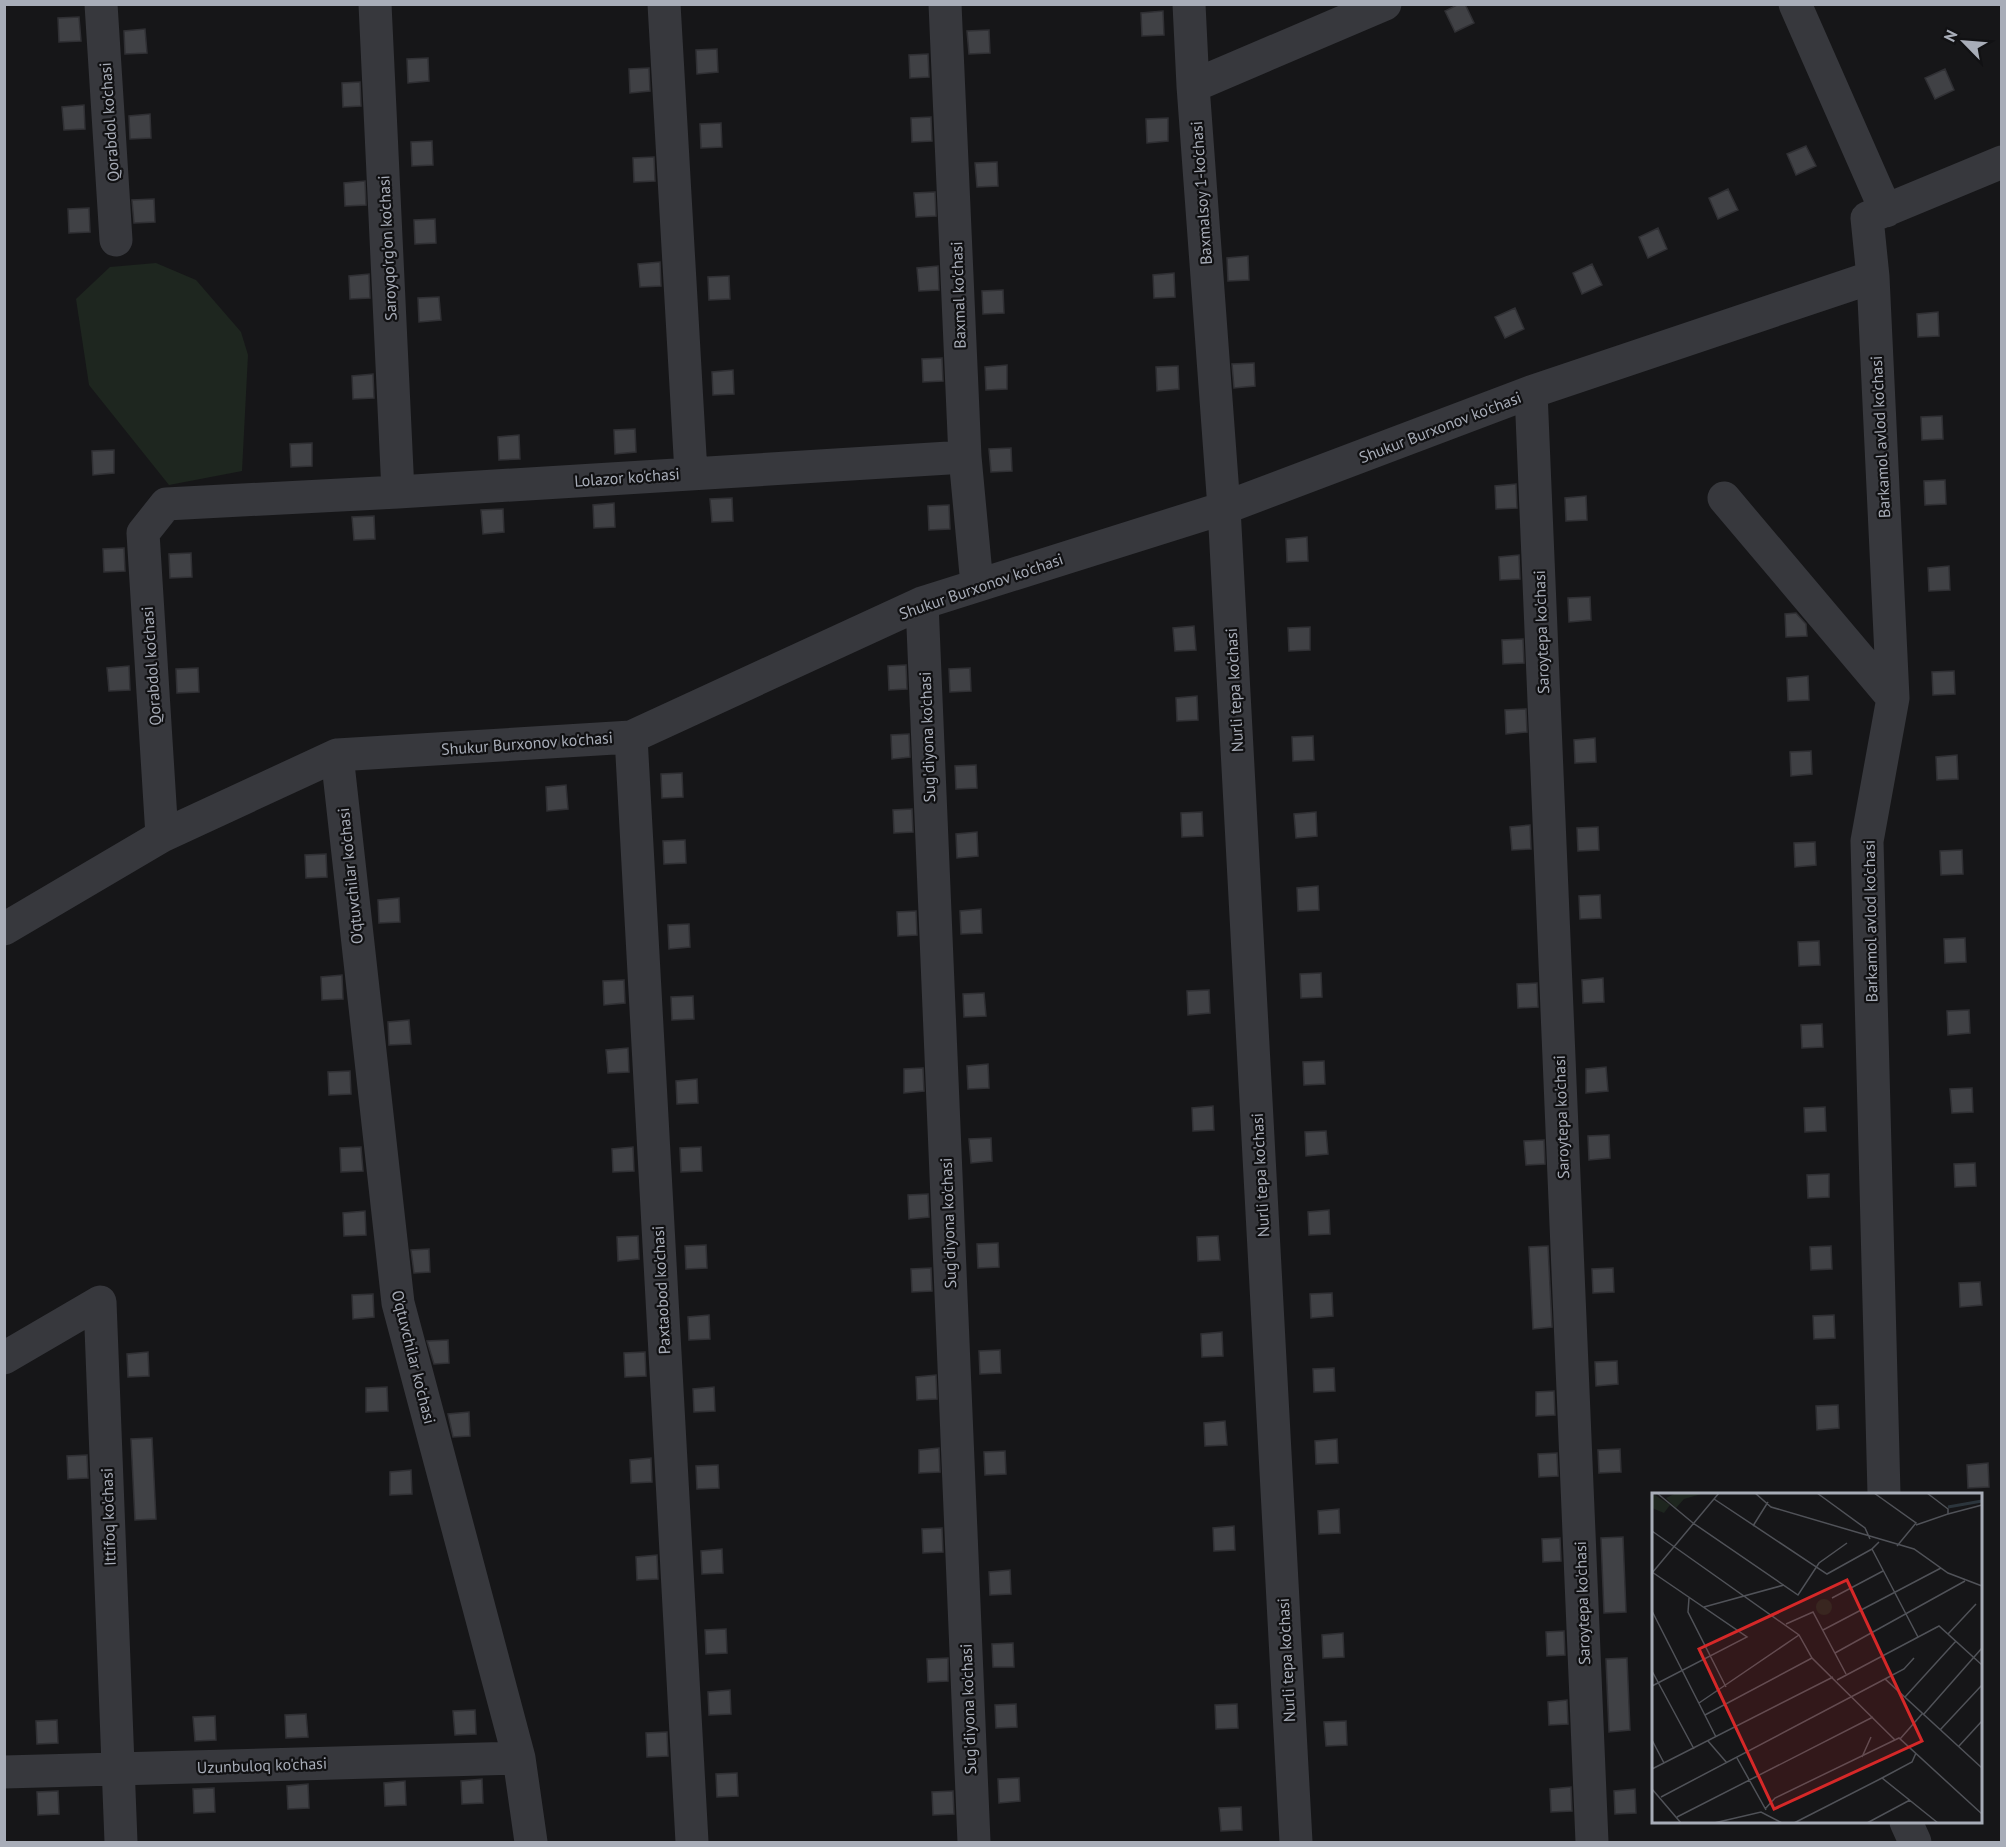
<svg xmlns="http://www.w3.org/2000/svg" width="2006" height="1847" font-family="'PT Sans',sans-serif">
	<rect width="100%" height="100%" fill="#161618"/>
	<!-- green -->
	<path fill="#1e261f" d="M156,263l40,17 45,52 7,23 -6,116 -73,14 -80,-100 -13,-86 34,-32z"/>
	<!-- building -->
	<path fill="#404145" stroke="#303034" stroke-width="1.5" d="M1459,4h6l9,19 -19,9 -10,-21z
		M1163,11l1,24 -22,1 -1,-23z
		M79,17l2,24 -22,1 -1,-24z
		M145,29l2,24 -22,1 -1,-23z
		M989,30l1,23 -21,1 -2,-23z
		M717,49l1,23 -21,2 -1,-24z
		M928,54l1,23 -19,1 -1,-23z
		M428,58l1,23 -21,2 -1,-24z
		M649,68l1,23 -20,2 -1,-24z
		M1945,69l9,21 -19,9 -10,-21z
		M360,82l1,24 -18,1 -1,-24z
		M84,105l1,24 -21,1 -2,-23z
		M150,114l1,24 -21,1 -1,-23z
		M931,117l1,24 -20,1 -1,-24z
		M1168,118v23l-21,2 -1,-24z
		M721,123l1,24 -21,1 -1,-24z
		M432,141l1,24 -21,1 -1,-24z
		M1806,146l10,20 -20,9 -9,-21z
		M654,157l1,24 -21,1 -1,-24z
		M997,162l1,24 -21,1 -2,-24z
		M365,181l1,24 -21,1 -1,-23z
		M1728,189l10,21 -20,9 -9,-21z
		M935,192l1,24 -20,1 -2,-24z
		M154,199l1,23 -21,1 -2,-23z
		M89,208l1,24 -21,1 -1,-24z
		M435,219l1,24 -21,1 -1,-24z
		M1658,228l9,21 -19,9 -9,-21z
		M1248,256l1,24 -21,1 -1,-23z
		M660,262l1,24 -21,1 -2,-23z
		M1592,264l10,21 -20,9 -9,-21z
		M938,266l1,24 -20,1 -2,-23z
		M1174,273l1,24 -21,1 -1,-23z
		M369,274l1,24 -20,1 -1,-23z
		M729,276l1,23 -21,1 -1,-23z
		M1003,290l1,23 -21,1 -1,-23z
		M439,297l2,23 -22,2 -1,-24z
		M1515,308l9,21 -19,9 -10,-21z
		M1938,312l1,24 -21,1 -1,-23z
		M942,358l1,23 -20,1 -1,-23z
		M1254,363l1,23 -21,2 -2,-24z
		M1007,365v24l-21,1 -1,-23z
		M1178,366l1,23 -22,2 -1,-24z
		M733,370l1,24 -21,1 -1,-23z
		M373,374l1,24 -21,1 -1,-23z
		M1942,416l1,23 -21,1 -1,-23z
		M635,429l1,23 -21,2 -1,-24z
		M519,435l1,24 -21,1 -1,-23z
		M312,443v23l-21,1 -1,-23z
		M1011,448l1,23 -21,1 -2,-23z
		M114,450v23l-21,2 -1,-24z
		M1945,480l1,24 -21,1 -1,-24z
		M1516,484l1,24 -21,1 -1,-23z
		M1586,496l1,24 -21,1 -1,-23z
		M732,498l1,23 -21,1 -2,-23z
		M614,503l1,24 -21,1 -1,-23z
		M949,505l1,24 -21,1 -1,-24z
		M503,509l1,23 -21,2 -2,-24z
		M374,516l1,23 -21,1 -2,-23z
		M1307,537l1,24 -21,1 -1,-23z
		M124,548l1,23 -21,1 -1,-23z
		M191,553l1,24 -22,1 -1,-24z
		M1519,555l1,24 -20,1 -1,-23z
		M1949,566l1,24 -21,1 -1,-23z
		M1590,597l1,23 -22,2 -1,-24z
		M1796,613l10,11 1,12 -21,1 -1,-23z
		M1194,626l2,24 -21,1 -2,-23z
		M1310,627v23l-21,1 -1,-23z
		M1523,639l1,24 -21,1 -1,-24z
		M906,665l1,24 -18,1 -1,-24z
		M129,666l1,24 -21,1 -2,-23z
		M198,668l1,24 -22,1 -1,-24z
		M970,668l1,23 -21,1 -1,-23z
		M1954,671l1,23 -22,1 -1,-23z
		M1808,676l1,24 -21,1 -1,-23z
		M1197,696l1,24 -21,1 -1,-23z
		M1526,709l1,23 -21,2 -1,-24z
		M909,734l1,23 -18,2 -1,-24z
		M1313,736l1,24 -21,1 -1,-24z
		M1595,738l1,24 -21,1 -1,-23z
		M1811,751l1,23 -21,2 -1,-24z
		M1957,755l1,24 -21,1 -1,-23z
		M976,765l1,23 -21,1 -1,-23z
		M682,773l1,24 -21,1 -1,-24z
		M566,785l2,24 -21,2 -1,-24z
		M912,809l1,23 -19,1 -1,-23z
		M1202,812l1,24 -21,1 -1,-24z
		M1316,812l1,24 -21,2 -2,-24z
		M1530,825l1,24 -19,1 -2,-23z
		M1598,827l1,23 -21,1 -1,-23z
		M977,832l1,24 -21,2 -1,-24z
		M685,840l1,23 -22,1 -1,-23z
		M1815,842l1,23 -21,2 -1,-24z
		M1962,850l1,24 -22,1 -1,-24z
		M326,854l1,23 -21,1 -1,-23z
		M1318,886l1,24 -21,1 -1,-23z
		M1600,895l1,23 -21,1 -1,-23z
		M399,898l1,24 -21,1 -1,-23z
		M981,909l1,24 -21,1 -1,-23z
		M916,911l1,24 -19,1 -1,-24z
		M689,924l1,23 -21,2 -1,-24z
		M1965,938l1,24 -21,1 -1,-24z
		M1819,941l1,24 -21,1 -1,-24z
		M1321,973l1,24 -21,1 -1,-24z
		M342,975l1,24 -21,1 -1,-23z
		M1603,978l1,24 -21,1 -1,-23z
		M624,980l1,23 -21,2 -1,-24z
		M1537,983l1,24 -20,1 -1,-24z
		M1209,990l1,23 -22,2 -1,-24z
		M984,993l2,23 -22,1 -1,-23z
		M693,996l1,23 -22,1 -1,-23z
		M1969,1010l1,23 -22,2 -1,-24z
		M409,1020l2,24 -22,1 -1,-23z
		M1822,1024l1,23 -21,1 -1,-23z
		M628,1048l1,24 -21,1 -2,-23z
		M1324,1061l1,23 -21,1 -1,-23z
		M988,1064l1,24 -21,1 -1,-23z
		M1606,1067l2,24 -22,2v-24z
		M923,1068l1,23 -20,2v-24z
		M350,1071l1,23 -22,1 -1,-23z
		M697,1079l1,24 -21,1 -1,-23z
		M1972,1088l1,24 -21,1 -2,-24z
		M1213,1106l1,24 -21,1 -1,-23z
		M1825,1107l1,24 -21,1 -1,-24z
		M1326,1131l2,23 -22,2 -1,-24z
		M1609,1135l1,23 -21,2 -1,-24z
		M991,1138l1,23 -21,2 -2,-24z
		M1544,1140l1,24 -19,1 -2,-24z
		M361,1147l2,24 -22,1 -1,-24z
		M633,1147l1,24 -21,1 -1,-23z
		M701,1147l1,24 -21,1 -1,-24z
		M1975,1163l1,23 -21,1 -1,-23z
		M1829,1174v23l-21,1 -1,-23z
		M928,1194l1,23 -20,2 -1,-24z
		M1329,1210l1,24 -21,1 -1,-23z
		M365,1211l1,24 -22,1 -1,-23z
		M638,1236l1,23 -21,2 -1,-24z
		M1218,1236l2,24 -22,1 -1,-24z
		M998,1243l1,24 -21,1 -1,-24z
		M706,1245l1,23 -21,1 -1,-23z
		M1548,1246l4,81 -19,2 -4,-82z
		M1831,1246l1,23 -21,1 -1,-23z
		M429,1249l1,23 -16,1 -3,-23z
		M931,1268l1,23 -20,1 -1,-23z
		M1613,1268l1,24 -21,1 -1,-24z
		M1980,1282l2,23 -22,2 -1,-24z
		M1332,1293l1,23 -22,2 -1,-24z
		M373,1294l1,23 -21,2 -1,-24z
		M709,1315l1,24 -21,1 -1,-23z
		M1834,1315l1,23 -21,1 -1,-23z
		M1222,1332l1,24 -21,1 -1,-23z
		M448,1340l1,23 -15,1 -7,-23z
		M1000,1350l1,23 -21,1 -1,-23z
		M148,1352l1,24 -21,1 -1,-23z
		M645,1352l1,24 -21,1 -1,-24z
		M1617,1361l1,23 -22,2 -1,-24z
		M1334,1368l1,23 -21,1 -1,-23z
		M936,1375l1,24 -20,1 -1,-23z
		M387,1387l1,24 -22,1v-24z
		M714,1387l1,24 -21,1 -1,-23z
		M1554,1391l1,24 -19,1v-24z
		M1838,1405l1,23 -22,2 -1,-24z
		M469,1412l1,24 -17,1 -5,-23z
		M1225,1421l2,24 -22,1 -1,-23z
		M152,1438l4,81 -21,1 -4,-81z
		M1337,1439l1,24 -22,1 -1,-23z
		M939,1448l1,24 -21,1v-23z
		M1620,1449l1,23 -22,1 -1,-23z
		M1005,1451l1,23 -21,1 -1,-23z
		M1557,1453l1,23 -19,1 -1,-23z
		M87,1455l1,23 -20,1 -1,-23z
		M651,1458l1,24 -21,1 -1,-23z
		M1988,1463l1,24 -21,1 -1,-23z
		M718,1465l1,23 -22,1 -1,-23z
		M411,1470l1,24 -22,1v-23z
		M1339,1509l1,24 -21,1 -1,-23z
		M1234,1526l1,24 -21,1 -1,-23z
		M942,1528l1,24 -20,1 -1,-24z
		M1623,1537l3,75 -22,1 -3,-75z
		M1560,1538l1,23 -18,1 -1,-23z
		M722,1549l1,24 -21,1 -1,-23z
		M657,1555l1,24 -21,1 -1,-23z
		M1010,1570l1,24 -21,1 -1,-23z
		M726,1629l1,24 -21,1 -1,-24z
		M1564,1631l1,24 -18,1 -1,-24z
		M1343,1633l1,24 -21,1 -1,-23z
		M1013,1643l1,24h-21l-1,-23z
		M948,1658v23l-20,1 -1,-23z
		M1627,1658l3,72 -21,2 -3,-73z
		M730,1690l1,24 -22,1 -1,-23z
		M1567,1700l1,24 -19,1 -1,-23z
		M1016,1704l1,23 -21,1 -1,-23z
		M1237,1704l1,24 -22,1 -1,-24z
		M475,1710l1,24 -21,1 -2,-24z
		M306,1714l2,23 -22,1 -1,-23z
		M215,1716l1,24 -21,1 -2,-24z
		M57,1720l1,23 -21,1 -1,-23z
		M1346,1721l1,24 -21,1 -2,-24z
		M667,1732l1,24 -21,1 -1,-24z
		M737,1773l1,23 -21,1 -1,-23z
		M1019,1778l1,23 -21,2 -1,-24z
		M482,1779l1,24 -21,1 -1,-23z
		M405,1781l1,24 -21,1 -1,-23z
		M308,1784l1,24 -21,1 -1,-23z
		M1571,1787l1,24 -21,1 -1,-23z
		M214,1788l1,24 -21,1 -1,-24z
		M1635,1789l1,24 -21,1 -1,-23z
		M58,1791l1,23 -21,1 -1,-23z
		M953,1791l1,23 -21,1 -1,-23z
		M1241,1807l1,23 -21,1 -2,-23z"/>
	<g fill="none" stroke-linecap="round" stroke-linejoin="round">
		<!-- minor -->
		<path stroke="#37383d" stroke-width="33" d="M101,4l15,236
			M375,4l23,488
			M664,4l27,469
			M945,4l20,453 12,128
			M1189,4l4,82
			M1795,4l91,207
			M1531,392l61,1450
			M1724,498l169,200
			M922,603l52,1239
			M631,737l61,1105
			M337,755l61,548 121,455 12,84
			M162,836l-19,-303 23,-29 232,-12 567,-35
			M4,929l158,-93 175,-81 294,-18 291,-134 302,-95 307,-116 342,-115
			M4,1358l96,-56 21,540
			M1884,1494l-17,-653 26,-143 -20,-421 -6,-59 135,-56
			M4,1772l515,-14
			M1906,1822l9,20
			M1296,1842l-72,-1334 -31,-422 192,-82"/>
	</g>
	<g text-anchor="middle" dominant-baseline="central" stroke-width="4.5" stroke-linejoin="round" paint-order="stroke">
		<!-- street labels -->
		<g font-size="16" fill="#a8adb8" stroke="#111113">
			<text transform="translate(109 122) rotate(-94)">Qorabdol ko'chasi</text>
			<text transform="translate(1201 193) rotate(-94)">Baxmalsoy 1-ko'chasi</text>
			<text transform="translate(387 248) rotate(-93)">Saroyqo'rg'on ko'chasi</text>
			<text transform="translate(958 295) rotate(-92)">Baxmal ko'chasi</text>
			<text transform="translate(1440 427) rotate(-21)">Shukur Burxonov ko'chasi</text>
			<text transform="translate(1880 437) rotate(-93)">Barkamol avlod ko'chasi</text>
			<text transform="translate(627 477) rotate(-4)">Lolazor ko'chasi</text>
			<text transform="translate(981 586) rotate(-19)">Shukur Burxonov ko'chasi</text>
			<text transform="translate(1541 632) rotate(-92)">Saroytepa ko'chasi</text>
			<text transform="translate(151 666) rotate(-94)">Qorabdol ko'chasi</text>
			<text transform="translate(1234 690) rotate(-93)">Nurli tepa ko'chasi</text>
			<text transform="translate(927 737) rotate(-92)">Sug'diyona ko'chasi</text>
			<text transform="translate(527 743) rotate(-4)">Shukur Burxonov ko'chasi</text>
			<text transform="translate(350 876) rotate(-96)">O'qtuvchilar ko'chasi</text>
			<text transform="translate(1870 921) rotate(-91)">Barkamol avlod ko'chasi</text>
			<text transform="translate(1561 1117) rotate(-92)">Saroytepa ko'chasi</text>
			<text transform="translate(1260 1175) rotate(-93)">Nurli tepa ko'chasi</text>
			<text transform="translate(948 1223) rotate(-92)">Sug'diyona ko'chasi</text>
			<text transform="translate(661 1290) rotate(-93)">Paxtaobod ko'chasi</text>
			<text transform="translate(414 1357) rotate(76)">O'qtuvchilar ko'chasi</text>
			<text transform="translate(108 1517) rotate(-92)">Ittifoq ko'chasi</text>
			<text transform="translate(1582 1603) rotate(-92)">Saroytepa ko'chasi</text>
			<text transform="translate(1286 1660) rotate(-93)">Nurli tepa ko'chasi</text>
			<text transform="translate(968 1709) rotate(-92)">Sug'diyona ko'chasi</text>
			<text transform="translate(262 1765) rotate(-2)">Uzunbuloq ko'chasi</text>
		</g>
	</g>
	<!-- overview -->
	<g transform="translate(1652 1493)">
		<rect width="330" height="330" fill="#161618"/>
		<path d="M0,0l18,12 -6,8 -12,-5zM24,0h29l-21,6 -8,9 -10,-10zM164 114a8 8 0 1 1 16 0a8 8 0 1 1-16 0Z" fill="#1e261f"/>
		<path fill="none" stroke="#2c353c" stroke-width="3" d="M296,14l34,-6"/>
		<path fill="none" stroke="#505258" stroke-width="1.5" d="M5,0l36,30 105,72 21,-32 28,-20M103,0l16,14 143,42 34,24 34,13M165,0l48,35 5,11M222,0l42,30 -19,23M62,6l113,75 45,-25M296,21l34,-9M264,32l32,-11v-5l-21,-16M101,33l15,-24M0,38l147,104 13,23 83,82M227,49l-7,7 46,88M0,79l95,65 -95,49M0,80l67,-80M37,105l-1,14 38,75M180,105l51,-27M52,114l80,-22M0,118l64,126M134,131l27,-12 33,62M171,137l118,-62M296,141l28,-30M183,160l130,-72M0,178l42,78M233,186l19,-10 10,-11M185,187l102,-54 43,39M253,204l51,-56M47,210l100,-68M53,222l107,-57M271,222l59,-67M288,237l42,-45M248,246l22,-25M0,247l12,23M56,248l19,22M307,253l23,-25M210,264l9,-20M85,265l29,52M0,276l181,-92M230,285l30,-16 4,-9M0,296l29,34M9,304l224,-118 97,89M113,316l10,-11 124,-60 83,76M25,324l196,-100M62,330l47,-11 21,11M142,330l88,-45 56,45M215,330l43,-23"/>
		<path fill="#d62828" fill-opacity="0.15" stroke="#d62828" stroke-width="3" d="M195,87l75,161 -148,68 -75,-160z"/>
		<rect width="330" height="330" fill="none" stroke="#a8adb8" stroke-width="3"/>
	</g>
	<!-- border -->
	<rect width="2006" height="1847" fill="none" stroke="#a8adb8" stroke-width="12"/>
	<!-- north arrow -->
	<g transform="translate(1964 42) rotate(295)" stroke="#111113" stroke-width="4.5" paint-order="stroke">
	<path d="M0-4.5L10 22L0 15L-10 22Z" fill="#a8adb8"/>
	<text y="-9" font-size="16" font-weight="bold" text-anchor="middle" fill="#a8adb8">N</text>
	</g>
</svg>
